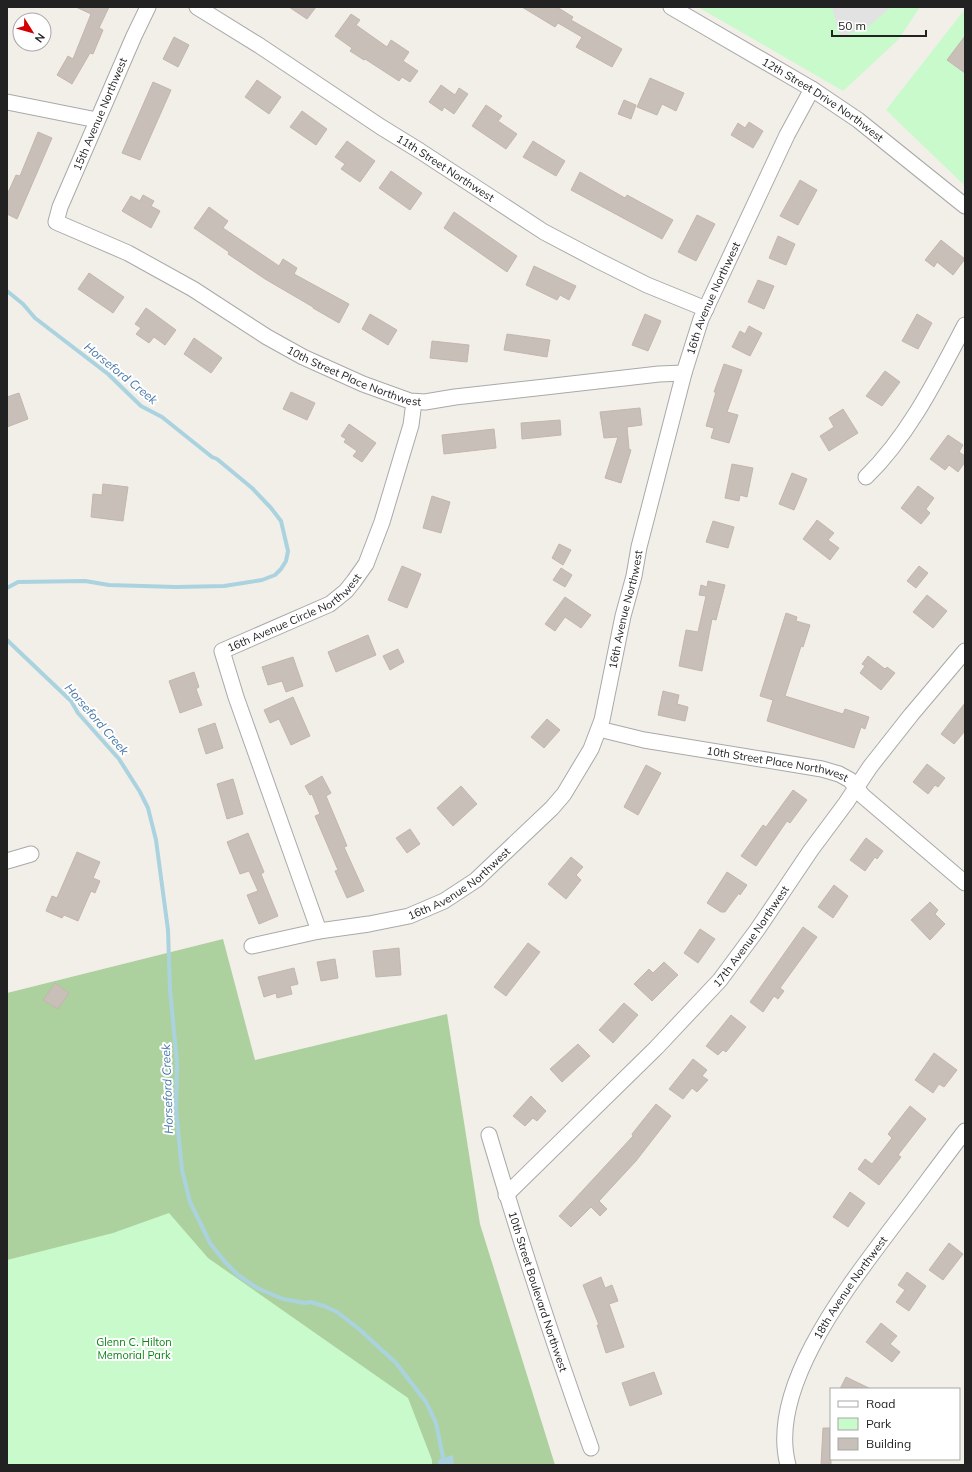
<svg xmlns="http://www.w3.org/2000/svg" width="972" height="1472" font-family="Mulish,sans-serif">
	<rect width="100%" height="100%" fill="#f2efe9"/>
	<!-- forest -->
	<path fill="#add19e" d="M223,939l32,121 192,-46 33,210 75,241h-548v-472z"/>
	<!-- park -->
	<path fill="#c8facc" d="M698,7h222l-22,33 -55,51z
		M965,9v177l-79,-76z
		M169,1213l39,45 200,140 24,62v5h-425v-205l106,-27z"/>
	<!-- parking -->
	<path fill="#e2e2e2" d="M832,7h59l-22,19 -29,11z"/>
	<!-- water -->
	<path fill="#aad3df" d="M453,1455l1,10h-16v-5z"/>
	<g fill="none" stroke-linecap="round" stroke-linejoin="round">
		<!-- stream -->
		<path stroke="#aad3df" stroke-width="4" d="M7,291l16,13 12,14 73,56 33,32 21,11 50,40 5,2 35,29 19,20 10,13 7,30 -2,10 -5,8 -6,6 -13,5 -38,6 -48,1 -67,-2 -24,-4 -67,1 -11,6
			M7,640l64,61 7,12 41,46 21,33 8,16 8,32 12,90 2,59 7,75 -1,45 6,61 8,32 20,41 15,19 13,13 19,13 26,11 22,4 5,-1 14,4 13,6 22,17 37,34 30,39 10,21 7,34 -1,8"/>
	</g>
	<!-- building -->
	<path fill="#c7bfb8" stroke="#c4b6ab" d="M76,7h33l-10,21 4,2 -10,24 -3,-1 -18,31 -15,-9 11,-19 5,3 18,-45z
		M289,7h27l-9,12z
		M522,7h35l16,10 -2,3 51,29 -10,18 -36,-20 6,-10 -24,-14 -3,4z
		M351,14l9,6 -4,5 31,22 4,-7 18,12 -6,9 15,10 -8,11 -8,-5 -3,4 -34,-22 -1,1 -14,-9 2,-3 -17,-12z
		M965,36v37l-18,-13z
		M174,37l15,8 -11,22 -15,-8z
		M650,78l34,15 -8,18 -14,-7 -5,11 -20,-8z
		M257,80l24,17 -12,17 -24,-17z
		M153,82l18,8 -31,70 -18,-7z
		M441,85l14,10 4,-7 9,6 -14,20 -10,-7 -2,4 -13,-9z
		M624,100l12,5 -5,14 -13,-5z
		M486,105l16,11 -4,5 19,13 -11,15 -34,-23z
		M302,111l25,18 -11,16 -26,-18z
		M749,122l14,9 -10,17 -22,-13 7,-12 7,5z
		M38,132l14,6 -35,81 -10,-5v-19l9,-20 4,1z
		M347,141l28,20 -15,21 -19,-13 4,-5 -10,-7z
		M533,141l32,20 -9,15 -33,-19z
		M391,171l31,22 -12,17 -31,-22z
		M580,172l45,26 2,-3 46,25 -11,19 -91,-49z
		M800,180l17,10 -19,35 -18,-9z
		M143,195l11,6 -3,5 9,5 -9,17 -29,-17 9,-15 9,5z
		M209,207l19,14 -5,7 56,38 4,-7 14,9 -3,6 55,30 -10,19 -26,-15v-1l-48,-28 -37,-25 1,-2 -35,-24z
		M454,212l63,44 -10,16 -63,-44z
		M697,215l18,9 -19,37 -18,-9z
		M778,236l17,8 -9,21 -17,-7z
		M941,240l24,19 -12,16 -16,-13 -3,5 -9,-7z
		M534,266l42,20 -7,14 -9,-5 -3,5 -31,-15z
		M89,273l35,24 -11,16 -35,-24z
		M758,280l16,6 -10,23 -16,-7z
		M146,308l30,22 -11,15 -11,-8 -5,6 -13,-9 5,-6 -6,-4z
		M370,314l27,16 -9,15 -26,-16z
		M645,314l16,7 -13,30 -16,-6z
		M917,314l15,9 -14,26 -16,-8z
		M749,326l13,7 -12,23 -18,-9 8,-16 5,3z
		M507,334l43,6 -3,17 -43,-7z
		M194,338l28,20 -11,15 -27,-19z
		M432,341l37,4 -2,17 -37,-4z
		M724,364l18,6 -15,42 11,3 -9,28 -18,-5 3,-10 -8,-2 10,-34h-2z
		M885,371l15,11 -18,24 -16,-10z
		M291,392l24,11 -8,17 -24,-11z
		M19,393l9,26 -21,8v-30z
		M640,408l2,17 -15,2 2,22 2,1 -10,33 -16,-5 13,-41 -14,1 -4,-26z
		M843,409l15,24 -29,18 -9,-15 14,-9 -5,-9z
		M560,420l1,15 -39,4 -1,-16z
		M349,424l27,19 -14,19 -9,-6 4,-5 -13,-9 2,-3 -5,-3z
		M494,429l2,19 -52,6 -2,-19z
		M948,435l15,10 -4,7 6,4v6l-7,10 -9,-7 -4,5 -15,-11z
		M732,464l21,4 -6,29 -7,-2 -1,6 -14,-3z
		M792,473l15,6 -13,31 -15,-6z
		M103,484l25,3 -5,34 -32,-4 2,-23 9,1z
		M918,486l16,12 -8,11 4,4 -9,11 -20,-16z
		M432,496l18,6 -9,31 -18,-5z
		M817,520l17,13 -6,7 11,8 -9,12 -27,-21z
		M713,521l21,6 -6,21 -22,-6z
		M559,544l12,6 -8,15 -11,-7z
		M402,566l19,8 -14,34 -19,-8z
		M919,566l9,7 -12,15 -9,-7z
		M561,568l11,7 -7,12 -12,-7z
		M708,581l17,4 -9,35 -4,-1 -10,52 -23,-5 7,-36 12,2 8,-36 -7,-1 2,-10 6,2z
		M927,595l20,16 -14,17 -20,-16z
		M565,597l26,18 -10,13 -16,-11 -10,14 -10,-7z
		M786,613l11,4 -1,4 14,4 -7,22 -2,-1 -16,50 58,18 2,-5 24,8 -4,12 -4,-2 -7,21 -87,-27 6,-21 -13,-4z
		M368,635l8,20 -40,17 -8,-20z
		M398,649l6,13 -14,8 -7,-14z
		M868,656l17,13 2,-2 8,6 -14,17 -21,-17 5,-7 -3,-2z
		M293,657l10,29 -17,6 -4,-11 -14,4 -6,-18z
		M194,672l5,15 -3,2 6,16 -22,8 -11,-32z
		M663,691l16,4 -2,9 11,3 -3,14 -27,-6z
		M293,697l17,39 -19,9 -12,-26 -9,4 -6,-13z
		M965,703v28l-11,13 -13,-10z
		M547,719l13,11 -16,18 -13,-11z
		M215,723l8,25 -17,6 -8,-25z
		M927,764l18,14 -7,9 -3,-2 -7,9 -15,-12z
		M646,765l15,8 -23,42 -14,-8z
		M322,776l9,17 -5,3 21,50 -3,1 20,44 -17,7 -12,-27 3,-1 -23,-54 5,-2 -8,-20 -2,1 -5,-9z
		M233,779l10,35 -16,5 -10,-35z
		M461,786l16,18 -24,22 -16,-18z
		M793,790l14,10 -17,23 -3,-2 -31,45 -15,-10 22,-31 3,2z
		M410,829l10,15 -13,9 -11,-15z
		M248,833l16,39 -3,2 17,42 -19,8 -12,-29 11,-4 -9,-20 -9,3 -13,-32z
		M866,838l17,13 -6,8 -2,-2 -10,14 -15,-11z
		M77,852l23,10 -7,16 7,3 -5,12 -4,-2 -13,30 -14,-6 -2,3 -16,-7 6,-15 5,2z
		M571,857l12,10 -7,8 5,5 -15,19 -18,-15z
		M727,872l20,13 -7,10 -1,-2 -14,19h-4l-14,-9z
		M834,885l14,11 -15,22 -15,-11z
		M930,902l8,8 -3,4 10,10 -15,16 -19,-20z
		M803,927l14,10 -37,51 4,3 -6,8 -4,-3 -11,16 -13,-10z
		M700,929l15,10 -17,24 -14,-10z
		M528,943l12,9 -34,44 -12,-9z
		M399,948l2,27 -25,2 -3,-26z
		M335,959l3,19 -17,3 -4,-19z
		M664,962l14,13 -26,26 -18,-17 15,-15 4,4z
		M294,968l4,16 -8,2 2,8 -15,4 -1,-5 -12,4 -6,-20z
		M55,983l14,10 -11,16 -15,-9z
		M624,1003l14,12 -25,28 -14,-13z
		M731,1015l15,12 -20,25 -3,-2 -5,5 -12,-9z
		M578,1044l12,12 -28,26 -12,-13z
		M934,1053l23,17 -13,17 -5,-3 -6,9 -18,-13z
		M693,1059l14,11 -5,6 6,4 -11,12 -5,-4 -9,11 -14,-10z
		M531,1096l15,15 -9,10 -4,-3 -8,8 -12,-10z
		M656,1104l15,12 -35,45 -37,40 8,8 -7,7 -9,-9 -20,20 -12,-11 74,-80 -1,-2z
		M910,1106l16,13 -28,36 3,2 -22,28 -21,-16 7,-10 7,5 20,-26 -4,-4z
		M850,1192l15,11 -17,24 -15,-10z
		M949,1243l14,11 -20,26 -14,-10z
		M907,1272l19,14 -17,25 -13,-9 9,-12 -7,-5z
		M601,1277l4,11 7,-3 6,16 -9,3 15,43 -18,6 -9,-28h2l-16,-40z
		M881,1323l16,13 -7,8 10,8 -8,10 -26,-20z
		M654,1372l8,22 -32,12 -8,-23z
		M846,1377l25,12h-31z
		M823,1428h8v37h-10z"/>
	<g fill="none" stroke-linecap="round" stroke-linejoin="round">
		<defs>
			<g id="minor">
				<path id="s1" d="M148,7l-14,29 -74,171 -4,15 72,31 65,36 74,48 36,20 60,27 47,17 15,1 30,-5 90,-10 114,-13 25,-1"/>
				<path id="s2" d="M197,7l63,39 121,81 39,24 124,81 55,29 48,24 59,24"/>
				<path id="s3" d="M671,7l141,82 46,31 107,86"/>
				<path d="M7,102l90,18"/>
				<path d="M866,477c43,-42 71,-99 99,-152"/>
				<path id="s4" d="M599,729l45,11 178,29 17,5 11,6 13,16 102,87"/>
				<path d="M7,861l24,-7"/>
				<path id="s5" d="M319,931l-83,-234 -14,-46 108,-47 16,-13 8,-10 12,-17 16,-42 29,-97 3,-23"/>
				<path id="s6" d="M252,946l67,-15 50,-7 40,-8 35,-15 32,-21 76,-72 12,-14 27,-45 11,-29 21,-104 11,-40 5,-29 45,-174 17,-54 86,-184 25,-46"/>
				<path id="s7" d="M489,1135c31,105 65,210 102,313"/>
				<path id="s8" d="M506,1195l150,-147 64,-68 37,-50 54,-80 35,-47 24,-36 41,-52 54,-64"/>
				<path id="s9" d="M788,1465c-21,-78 62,-181 106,-240 24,-31 47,-63 71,-94"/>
			</g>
		</defs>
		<!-- minor casing -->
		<use href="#minor" stroke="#a9a9a9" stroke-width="17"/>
		<!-- minor -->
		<use href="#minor" stroke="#fff" stroke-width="15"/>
	</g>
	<g text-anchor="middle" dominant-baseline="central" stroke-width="4" stroke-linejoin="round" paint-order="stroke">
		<!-- street labels -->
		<g font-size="11" fill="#222" stroke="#fff">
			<text stroke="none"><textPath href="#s3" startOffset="178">12th Street Drive Northwest</textPath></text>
			<text transform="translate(100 114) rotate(-67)">15th Avenue Northwest</text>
			<text stroke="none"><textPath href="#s2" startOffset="296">11th Street Northwest</textPath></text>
			<text stroke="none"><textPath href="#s6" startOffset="880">16th Avenue Northwest</textPath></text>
			<text stroke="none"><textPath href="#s1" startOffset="571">10th Street Place Northwest</textPath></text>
			<text stroke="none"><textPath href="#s5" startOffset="379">16th Avenue Circle Northwest</textPath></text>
			<text stroke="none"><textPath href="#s6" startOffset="556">16th Avenue Northwest</textPath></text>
			<text stroke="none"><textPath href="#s4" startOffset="182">10th Street Place Northwest</textPath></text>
			<text stroke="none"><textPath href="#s6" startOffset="220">16th Avenue Northwest</textPath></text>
			<text stroke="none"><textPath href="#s8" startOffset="357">17th Avenue Northwest</textPath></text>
			<text stroke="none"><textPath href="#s9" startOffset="194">18th Avenue Northwest</textPath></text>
			<text stroke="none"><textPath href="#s7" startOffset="164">10th Street Boulevard Northwest</textPath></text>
		</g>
		<!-- park labels -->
		<g font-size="11" fill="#0c8416" stroke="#fff">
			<text x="134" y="1342">Glenn C. Hilton<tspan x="134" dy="13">Memorial Park</tspan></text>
		</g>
		<!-- water labels -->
		<g font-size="12" font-style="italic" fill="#4a7aab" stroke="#fff">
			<text transform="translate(121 373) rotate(39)">Horseford Creek</text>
			<text transform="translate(97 719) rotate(49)">Horseford Creek</text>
			<text transform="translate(167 1089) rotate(-92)">Horseford Creek</text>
		</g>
	</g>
	<!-- border -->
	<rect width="972" height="1472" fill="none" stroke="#222222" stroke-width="16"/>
	<!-- legend -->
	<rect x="830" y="1388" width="130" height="72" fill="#ffffff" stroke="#a7a7a7"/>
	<rect x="838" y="1401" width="20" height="6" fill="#ffffff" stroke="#a7a7a7"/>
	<text x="866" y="1408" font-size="12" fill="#222222">Road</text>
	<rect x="838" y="1418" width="20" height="12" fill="#c8facc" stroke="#a7a7a7"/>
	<text x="866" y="1428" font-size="12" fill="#222222">Park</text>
	<rect x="838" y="1438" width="20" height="12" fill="#c7bfb8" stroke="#a7a7a7"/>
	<text x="866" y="1448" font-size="12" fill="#222222">Building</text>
	<!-- north arrow -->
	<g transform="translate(32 32) rotate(127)"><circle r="19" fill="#ffffff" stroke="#a7a7a7"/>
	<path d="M0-3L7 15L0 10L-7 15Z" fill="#d40000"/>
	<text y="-6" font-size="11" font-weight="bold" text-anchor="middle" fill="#222222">N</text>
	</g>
	<!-- scale -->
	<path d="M832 30v6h94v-6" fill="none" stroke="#222222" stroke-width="2"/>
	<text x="838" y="30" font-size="12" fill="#222222" stroke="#ffffff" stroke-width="3" paint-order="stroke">50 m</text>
</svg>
